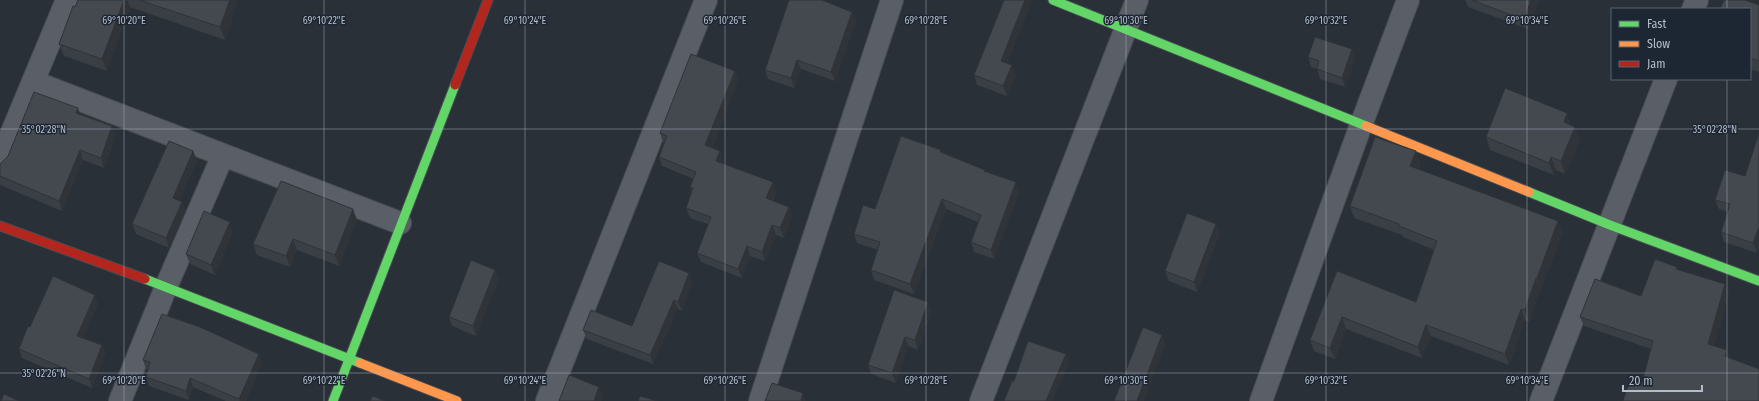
<svg xmlns="http://www.w3.org/2000/svg" width="1759" height="401" font-family="'Fira Sans Condensed',sans-serif">
	<rect width="100%" height="100%" fill="#2a3038"/>
	<g fill="none" stroke-linecap="round" stroke-linejoin="round">
		<defs>
			<path id="street" d="M1693,9l4,-9
				M34,82l366,141
				M0,161l67,-161
				M120,401l46,-114 57,-132
				M547,401l159,-401
				M760,401l132,-401
				M981,401l156,-401
				M1261,401l100,-276 47,-125
				M1541,401l125,-322"/>
			<path id="fast" d="M1053,0l313,126
				M1529,192l81,33 149,56
				M145,279l215,84
				M333,401l122,-316"/>
			<path id="slow" d="M1366,126l163,66
				M360,363l97,38"/>
			<path id="jam" d="M455,85l33,-85
				M0,226l145,53"/>
		</defs>
		<!-- street casing -->
		<use href="#street" stroke="#484c53" stroke-width="24"/>
		<!-- fast casing -->
		<use href="#fast" stroke="#484c53" stroke-width="11"/>
		<!-- slow casing -->
		<use href="#slow" stroke="#484c53" stroke-width="11"/>
		<!-- jam casing -->
		<use href="#jam" stroke="#484c53" stroke-width="11"/>
		<!-- street -->
		<use href="#street" stroke="#5a5e66" stroke-width="22"/>
		<!-- fast -->
		<use href="#fast" stroke="#63d668" stroke-width="9"/>
		<!-- slow -->
		<use href="#slow" stroke="#ff974d" stroke-width="9"/>
		<!-- jam -->
		<use href="#jam" stroke="#b3261e" stroke-width="9"/>
	</g>
	<!-- wall -->
	<path fill="#3a3f45" d="M78,0h158l1,4 -12,36 -95,-33 -23,64 -43,-15 -5,-12z
		M1032,0l-25,63 9,12 -9,21 -30,-11 -3,-10z
		M1465,0h74l-11,29 -60,-22z
		M1759,5v67l-9,-3v-60z
		M852,12l4,9 -21,60 -34,-12 -7,19 -26,-9 -3,-9z
		M1352,49l3,10 -10,28 -25,-8 -3,-10 -6,-2 -3,-10z
		M735,71l3,9 -26,68 8,3 3,10 -1,2 51,19 3,10 -3,9 16,6 3,9 -8,22 -8,-3 -11,26 -15,-5 -8,22 -41,-16 -4,-9 11,-29 -18,-6 -4,-10 6,-17 -2,-4 4,-8 -32,-13 -3,-9 5,-14 -1,-1 -3,-9z
		M80,115l36,21 -12,32 -21,-8 -21,51 -62,-26v-21z
		M1572,125l3,2 5,13 -15,34 -9,-4 -2,5 -64,-25 -4,-13z
		M1759,133v114l-2,6 -33,-11 -3,-10 6,-20 -8,-3 -4,-9 30,-24z
		M193,151l4,10 -18,40 3,1 3,9 -16,37 -33,-14 -4,-10z
		M942,152l43,18v2l34,20 -25,67 -20,-7 -3,-10 7,-20 -32,-13 -32,85 -40,-14 -3,-10 7,-20 -21,-7 -3,-9 21,-25z
		M1420,163l-2,6 140,52 5,12 -22,57 -1,-1 -11,33 -4,-2 -16,45 -78,-29 -9,22 -76,-29 -11,30 -21,-8 -4,-11 27,-69 79,31 18,-52 -31,-13 -1,-2 -48,-17 -4,-12z
		M357,220l-18,46 -42,-16 -7,17 -33,-12 -4,-11z
		M230,222l3,10 -18,43 -25,-11 -4,-10z
		M1216,224l4,9 -23,59 -28,-11 -4,-10z
		M1677,267l1,3 47,14 4,10 -15,52 -73,40 10,-37 -67,-23 -4,-9 61,-21z
		M495,270l4,9 -23,57 -24,-10 -3,-9z
		M692,282l-10,29 -4,-2 -25,55 -66,-25 -4,-9 49,-4z
		M98,304l-15,34 19,7 3,9 -13,34 -70,-30 -3,-9 11,-22z
		M932,311l-14,39 -10,-4 -12,37 -25,-9 -3,-9z
		M143,360l119,3 -16,38h-20l-33,-14 -4,13 -40,-14 -3,-9 2,-8h-2z"/>
	<!-- shaded-wall -->
	<path fill="#303338" d="M124,0h3l3,7 -23,64 -5,-12z
		M230,0h6l1,4 -12,36 -5,-13z
		M1025,0h7l-28,71 -3,-10z
		M1531,0h8l-11,29 -4,-9z
		M852,12l4,9 -21,60 -4,-9z
		M1352,49l3,10 -10,28 -3,-9z
		M797,60l4,9 -7,19 -3,-10z
		M1012,65l4,10 -9,21 -4,-10z
		M735,71l3,9 -29,75 -4,-10z
		M78,108l3,10 -5,-5z
		M1567,113l5,13 -8,-4z
		M112,126l4,10 -12,32 -3,-10z
		M1575,127l5,13 -15,34 -4,-13z
		M80,150l3,10 -21,51 -3,-10z
		M193,151l4,10 -21,47 -3,-10z
		M720,151l3,10 -4,9 -3,-9z
		M1416,151l4,12 -6,14 -4,-11z
		M1551,157l5,13 -2,5 -5,-12z
		M773,182l3,10 -6,16 -4,-10z
		M1016,182l3,10 -25,67 -3,-9z
		M942,199l4,10 -32,85 -4,-10z
		M182,202l3,9 -16,37 -3,-10z
		M789,207l3,9 -8,22 -4,-10z
		M353,209l4,11 -18,46 -4,-11z
		M1558,221l5,12 -22,57 -4,-12z
		M230,222l3,10 -18,43 -4,-10z
		M1216,224l4,9 -23,59 -3,-10z
		M772,225l4,10 -11,26 -3,-9z
		M1759,227v20l-2,6 -4,-10z
		M293,239l4,11 -7,17 -4,-11z
		M747,246l3,10 -8,22 -4,-9z
		M495,270l4,9 -23,57 -3,-10z
		M689,273l3,9 -10,29 -4,-9z
		M1536,278l4,11 -11,33 -4,-12z
		M1725,284l4,10 -17,60 -4,-10z
		M95,295l3,9 -18,41 -3,-9z
		M674,300l4,9 -25,55 -3,-9z
		M928,302l4,9 -14,39 -3,-10z
		M1521,309l4,11 -16,45 -4,-11z
		M1342,317l4,12 -11,30 -5,-11z
		M1426,325l5,11 -9,22 -4,-11z
		M1162,335l4,9 -22,57h-7z
		M905,337l3,9 -12,37 -4,-10z
		M102,345l3,9 -13,34 -3,-9z
		M1727,350l4,10 -6,-4z
		M259,354l3,9 -16,38h-6l-1,-2z
		M1066,354l3,8 -16,39h-7z
		M190,378l3,9 -4,13 -3,-9z
		M599,387l4,9 -2,5h-7z
		M803,393l3,8h-5v-1z"/>
	<!-- building -->
	<path fill="#444950" stroke="#303338" d="M78,0h46l-22,59 -43,-15 14,-38 2,1z
		M139,0h91l-10,27z
		M789,0h33l30,12 -21,60 -34,-12 -6,18 -26,-8z
		M1004,0h21l-24,61 11,4 -9,21 -29,-11z
		M1472,0h59l-7,20z
		M1724,0h21l14,5v56l-9,-3v-49h-30z
		M1315,37l37,12 -10,29 -25,-9 2,-8 -11,-4z
		M691,54l44,17 -30,74 15,6 -4,10 57,21 -7,16 23,9 -9,21 -8,-3 -10,27 -15,-6 -9,23 -41,-16 14,-36 -25,-9 7,-20 -3,-1 6,-15 -37,-15 8,-21 -7,-3z
		M1505,88l62,25 -3,9 11,5 -14,34 -10,-4 -2,6 -63,-26z
		M34,92l44,16 -2,5 36,13 -11,32 -21,-8 -21,51 -59,-25v-12l8,-8z
		M1759,133v94l-6,16 -32,-11 9,-28 -15,-4 10,-30 20,6z
		M901,136l40,14 -1,2 45,18 -1,1 32,11 -25,68 -20,-8 10,-27 -39,-16 -32,85 -39,-14 9,-28 -26,-8 9,-29 12,4z
		M1375,137l41,14 -6,15 148,55 -21,57h-1l-11,32 -4,-1 -16,45 -79,-29 -8,22 -76,-30 -12,31 -20,-8 27,-69 79,31 21,-61 -38,-15v-2l-49,-18z
		M169,141l24,10 -20,47 9,4 -16,36 -34,-14z
		M281,181l72,28 -18,46 -42,-16 -7,17 -33,-12z
		M204,211l26,11 -19,43 -25,-11z
		M1187,213l29,11 -22,58 -29,-11z
		M1655,259l22,8 -1,2 49,15 -17,60 19,6 -2,6 34,13v32h-136l6,-19 12,4 12,-45 -73,-24 15,-38 46,17z
		M471,260l24,10 -22,56 -24,-9z
		M659,261l30,12 -11,29 -4,-2 -24,55 -67,-25 8,-20 41,16z
		M53,276l42,19 -18,41 25,9 -13,34 -70,-30 9,-23 2,1z
		M894,290l34,12 -13,38 -10,-3 -13,36 -24,-8z
		M162,314l38,13 59,27 -20,45 -49,-21 -4,13 -40,-14 4,-15 -7,-2z
		M1143,327l19,8 -25,66h-23z
		M1028,341l38,13 -20,47h-42l8,-20h2z
		M569,375l30,12 -5,14h-35z
		M772,383l31,10 -2,7 2,1h-38z
		M4,394l15,7h-18z
		M373,396l12,5h-15z
		M640,396l17,5h-19z"/>
	<!-- ticks -->
	<path fill="none" stroke="#b4bcc9" stroke-width="1" stroke-opacity="0.45" d="M124,0v401M324,0v401M525,0v401M725,0v401M926,0v401M1126,0v401M1326,0v401M1527,0v401M1727,0v9M1727,79v322M0,129h1759M0,373h1759"/>
	<g font-size="10" text-anchor="middle" fill="#b4bcc9" stroke="#1d2633" stroke-width="3" stroke-linejoin="round" paint-order="stroke">
		<text x="124" y="24">69°10'20"E</text>
		<text x="324" y="24">69°10'22"E</text>
		<text x="525" y="24">69°10'24"E</text>
		<text x="725" y="24">69°10'26"E</text>
		<text x="926" y="24">69°10'28"E</text>
		<text x="1126" y="24">69°10'30"E</text>
		<text x="1326" y="24">69°10'32"E</text>
		<text x="1527" y="24">69°10'34"E</text>
		<text x="44" y="133">35°02'28"N</text>
		<text x="1715" y="133">35°02'28"N</text>
		<text x="44" y="377">35°02'26"N</text>
		<text x="124" y="384">69°10'20"E</text>
		<text x="324" y="384">69°10'22"E</text>
		<text x="525" y="384">69°10'24"E</text>
		<text x="725" y="384">69°10'26"E</text>
		<text x="926" y="384">69°10'28"E</text>
		<text x="1126" y="384">69°10'30"E</text>
		<text x="1326" y="384">69°10'32"E</text>
		<text x="1527" y="384">69°10'34"E</text>
	</g>
	<!-- legend -->
	<rect x="1611" y="8" width="140" height="72" fill="#1d2633" stroke="#59626f"/>
	<rect x="1619" y="21" width="20" height="6" fill="#63d668" stroke="#59626f"/>
	<text x="1647" y="28" font-size="12" fill="#b4bcc9">Fast</text>
	<rect x="1619" y="41" width="20" height="6" fill="#ff974d" stroke="#59626f"/>
	<text x="1647" y="48" font-size="12" fill="#b4bcc9">Slow</text>
	<rect x="1619" y="61" width="20" height="6" fill="#b3261e" stroke="#59626f"/>
	<text x="1647" y="68" font-size="12" fill="#b4bcc9">Jam</text>
	<!-- scale -->
	<path d="M1623 385v6h79v-6" fill="none" stroke="#b4bcc9" stroke-width="2"/>
	<text x="1629" y="385" font-size="12" fill="#b4bcc9" stroke="#1d2633" stroke-width="3" paint-order="stroke">20 m</text>
</svg>
